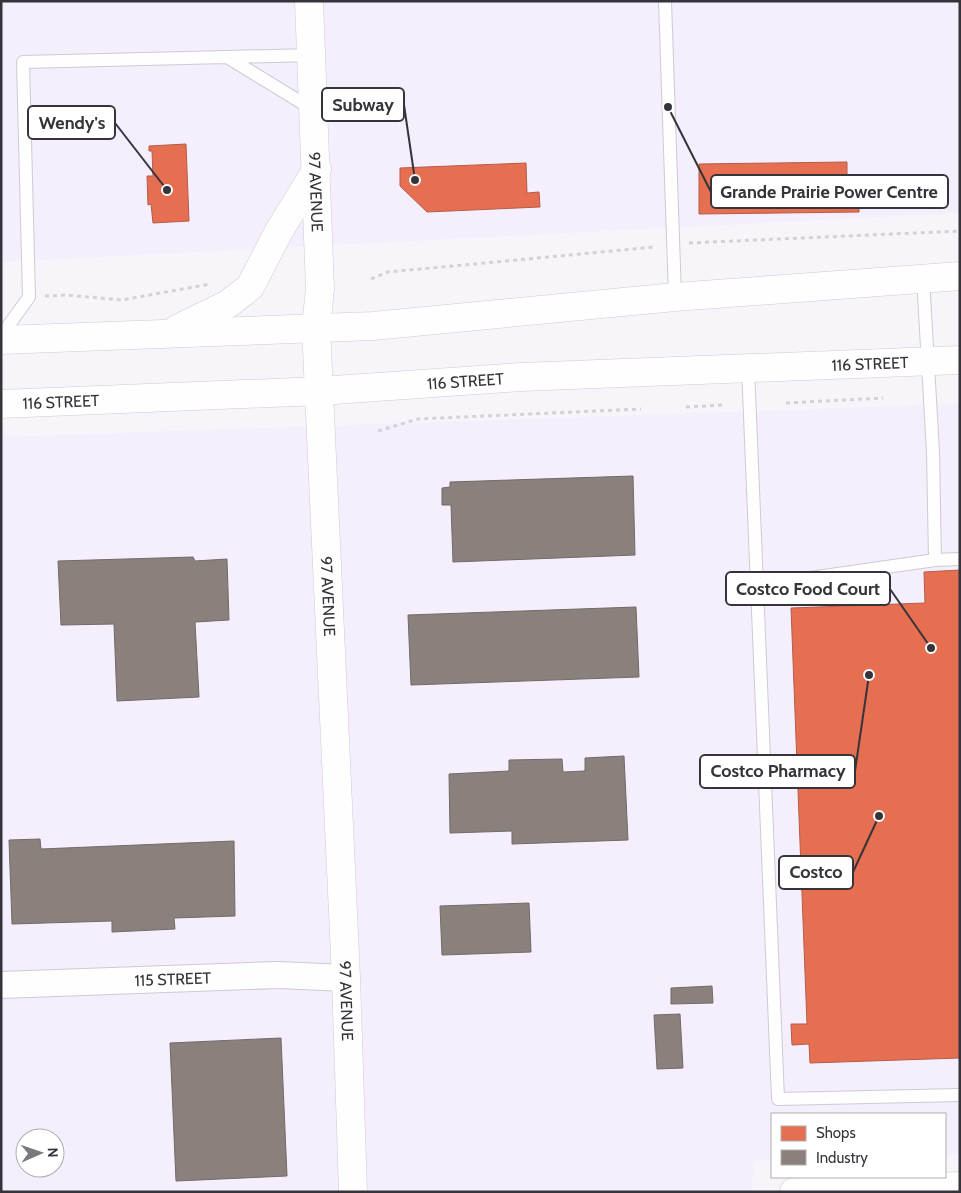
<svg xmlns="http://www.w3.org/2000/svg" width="961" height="1193" font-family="Cabin,sans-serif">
	<rect width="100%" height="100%" fill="#f7f5fa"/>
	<!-- built -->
	<path fill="#f5eefc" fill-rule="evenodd" d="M1,1h959v212l-959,49z
		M960,404v750l-15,1v-41h-173v46l-19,1 -1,31h-751v-755zM25,1138h30v30h-30z"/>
	<!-- shops -->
	<path fill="#e76f51" stroke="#b25d4a" d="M186,144l3,77 -36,2 -2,-19 -3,1 -1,-29h6l-1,-25h-3v-5z
		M847,162v35h12v15l-160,2v-50z
		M526,163l1,30 12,-1 1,15 -113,5 -27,-26v-18z
		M960,570v488l-150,5 -1,-19 -17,1 -1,-21h16l-16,-416 134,-5 -1,-31z"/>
	<!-- industry -->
	<path fill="#8a817c" stroke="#716a68" d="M633,476l2,79 -182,7 -2,-57h-9v-17l8,-1v-5z
		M193,557l2,4 32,-2 2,61 -34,2 4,75 -82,4 -3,-77 -53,1 -3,-64z
		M636,607l3,70 -228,8 -3,-70z
		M624,756l4,84 -116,4v-13l-62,2 -1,-59 60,-3v-11l53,-1 1,13 22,-1v-13z
		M40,839l1,10 193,-8 1,75 -61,2 1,11 -63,3v-11l-100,3 -3,-84z
		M529,903l2,49 -89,3 -2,-49z
		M712,986l1,17 -42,1v-16z
		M680,1014l3,54 -26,1 -3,-54z
		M281,1038l6,138 -111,5 -6,-138z"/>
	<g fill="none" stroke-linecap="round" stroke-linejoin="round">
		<defs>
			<path id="service" d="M665,1l10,296
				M227,57l85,52
				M923,278l10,174 2,108
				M1,336l28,-39 -6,-235 288,-7
				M748,367l30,732 182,-4
				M755,582l55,-4 125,-18 25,-1"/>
			<g id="minor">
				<path id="s1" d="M1,985l277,-10 68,3"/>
			</g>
			<g id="tertiary">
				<path id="s2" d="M309,1l11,288 -4,38 30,651 7,214"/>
				<path d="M794,1192l166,-6"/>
			</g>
			<g id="secondary">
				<path d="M177,329l51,-25 22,-17 29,-56 38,-62"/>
				<path d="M1,340l372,-14 302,-29 285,-21"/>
				<path id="s3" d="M1,404l319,-13 201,-14 439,-17"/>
			</g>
		</defs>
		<!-- service casing -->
		<use href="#service" stroke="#cdcbd0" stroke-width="14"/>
		<!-- minor casing -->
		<use href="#minor" stroke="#cdcbd0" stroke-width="28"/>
		<!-- tertiary casing -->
		<use href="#tertiary" stroke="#cdcbd0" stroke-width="29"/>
		<!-- secondary casing -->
		<use href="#secondary" stroke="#cdcbd0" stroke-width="29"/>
		<!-- path -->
		<path stroke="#d4d2d5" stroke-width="3" stroke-dasharray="4 4" stroke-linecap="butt" d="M689,243l271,-12
			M371,279l17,-7 267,-25
			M45,296l22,-1 55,5 88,-16
			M786,403l97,-5
			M686,407l37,-2
			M378,431l40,-12 223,-10"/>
		<!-- service -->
		<use href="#service" stroke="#fefefe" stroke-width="12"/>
		<!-- minor -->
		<use href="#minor" stroke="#fefefe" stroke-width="26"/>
		<!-- tertiary -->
		<use href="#tertiary" stroke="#fefefe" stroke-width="28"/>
		<!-- secondary -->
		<use href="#secondary" stroke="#fefefe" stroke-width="28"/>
	</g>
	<g text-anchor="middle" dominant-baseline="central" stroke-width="5" stroke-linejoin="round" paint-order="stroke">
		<!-- street labels -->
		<g font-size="16" fill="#36333a" stroke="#fff">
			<text stroke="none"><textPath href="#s2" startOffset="191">97 AVENUE</textPath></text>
			<text stroke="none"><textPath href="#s3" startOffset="870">116 STREET</textPath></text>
			<text stroke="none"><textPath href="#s3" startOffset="465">116 STREET</textPath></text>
			<text stroke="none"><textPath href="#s3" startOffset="60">116 STREET</textPath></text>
			<text stroke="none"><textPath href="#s2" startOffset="596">97 AVENUE</textPath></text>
			<text stroke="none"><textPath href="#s1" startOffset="172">115 STREET</textPath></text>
			<text stroke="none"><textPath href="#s2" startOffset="1001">97 AVENUE</textPath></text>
		</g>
	</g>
	<!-- callouts -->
	<path fill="none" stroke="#36333a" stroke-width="2" d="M415 180L404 105M167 190L115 123M668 107L711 192M931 648L890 589M869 675L855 771M879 816L853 872"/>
	<g fill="#36333a" stroke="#fff" stroke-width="2">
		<circle cx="415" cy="180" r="5"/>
		<circle cx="167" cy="190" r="5"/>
		<circle cx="668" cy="107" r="5"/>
		<circle cx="931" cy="648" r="5"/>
		<circle cx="869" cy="675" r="5"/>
		<circle cx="879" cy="816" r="5"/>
	</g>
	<g fill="#fff" stroke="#36333a" stroke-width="2">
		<rect x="322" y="88" width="82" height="33" rx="5"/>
		<rect x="28" y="106" width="87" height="33" rx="5"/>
		<rect x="711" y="175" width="237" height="33" rx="5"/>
		<rect x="726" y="572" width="164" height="33" rx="5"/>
		<rect x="700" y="755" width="155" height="33" rx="5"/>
		<rect x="779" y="856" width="74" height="33" rx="5"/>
	</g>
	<g font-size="18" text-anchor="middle" font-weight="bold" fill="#36333a">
		<text x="363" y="111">Subway</text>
		<text x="72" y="129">Wendy's</text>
		<text x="829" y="198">Grande Prairie Power Centre</text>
		<text x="808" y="595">Costco Food Court</text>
		<text x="778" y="777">Costco Pharmacy</text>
		<text x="816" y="878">Costco</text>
	</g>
	<!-- border -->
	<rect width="961" height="1193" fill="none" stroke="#36333a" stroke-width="5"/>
	<!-- legend -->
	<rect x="771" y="1113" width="175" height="65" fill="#ffffff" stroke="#afadb0"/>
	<rect x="781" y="1126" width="25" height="15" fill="#e76f51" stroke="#afadb0"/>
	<text x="816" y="1138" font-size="15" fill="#36333a">Shops</text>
	<rect x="781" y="1150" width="25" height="15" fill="#8a817c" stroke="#afadb0"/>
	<text x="816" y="1163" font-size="15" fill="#36333a">Industry</text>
	<!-- north arrow -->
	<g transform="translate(40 1153) rotate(88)"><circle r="24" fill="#ffffff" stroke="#afadb0"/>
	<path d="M0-4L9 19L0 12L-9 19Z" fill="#7a777d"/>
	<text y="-8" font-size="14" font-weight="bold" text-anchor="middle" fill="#36333a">N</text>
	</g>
</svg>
